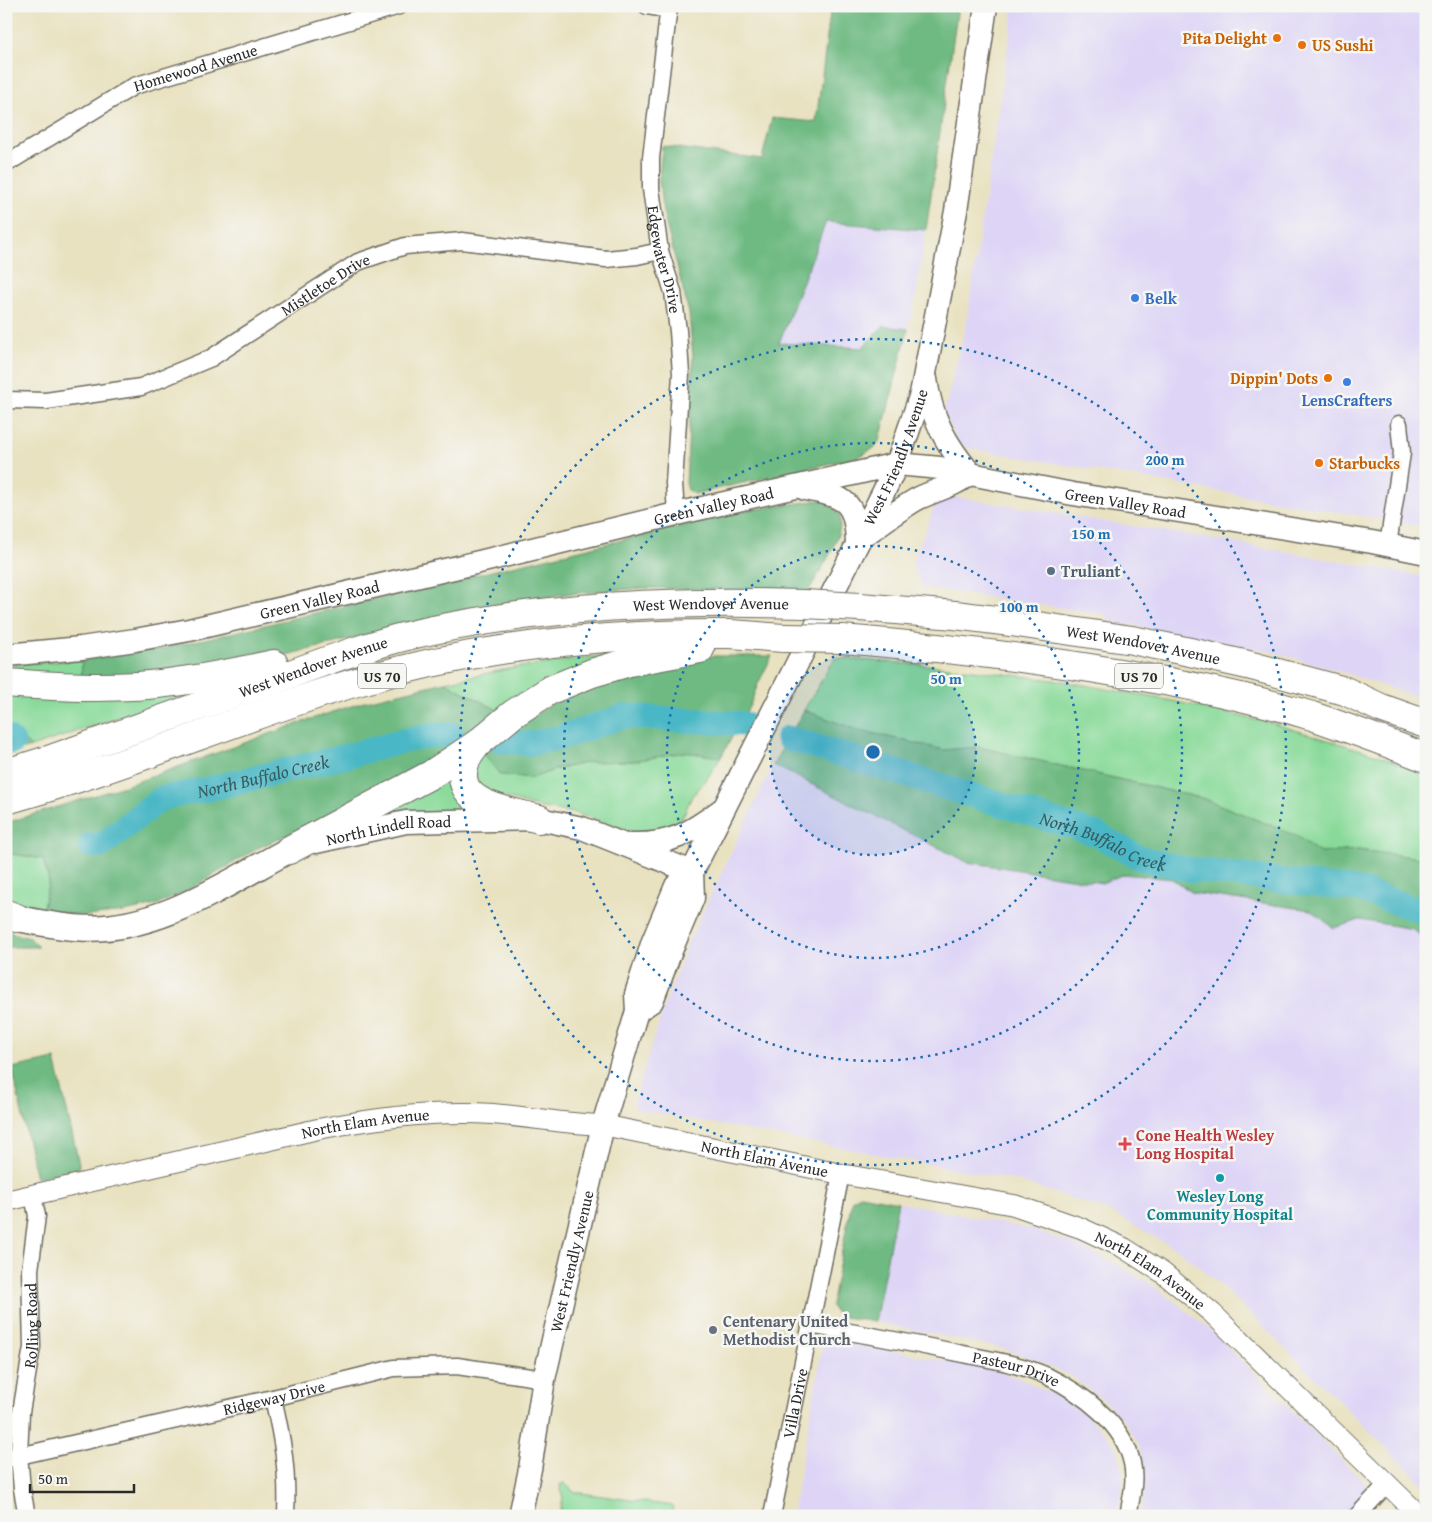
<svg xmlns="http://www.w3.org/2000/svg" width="1432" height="1522" font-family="'Gentium Book Plus',serif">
	<rect width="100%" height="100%" fill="#f6f6f2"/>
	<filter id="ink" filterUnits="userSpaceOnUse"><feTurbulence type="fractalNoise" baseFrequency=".02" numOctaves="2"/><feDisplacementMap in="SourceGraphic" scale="10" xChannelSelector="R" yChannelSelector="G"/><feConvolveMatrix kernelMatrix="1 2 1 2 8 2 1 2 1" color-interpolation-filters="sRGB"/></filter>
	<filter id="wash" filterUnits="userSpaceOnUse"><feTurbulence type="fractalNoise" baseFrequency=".0096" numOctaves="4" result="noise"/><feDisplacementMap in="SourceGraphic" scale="20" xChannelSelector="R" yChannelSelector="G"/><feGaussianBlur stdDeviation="1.12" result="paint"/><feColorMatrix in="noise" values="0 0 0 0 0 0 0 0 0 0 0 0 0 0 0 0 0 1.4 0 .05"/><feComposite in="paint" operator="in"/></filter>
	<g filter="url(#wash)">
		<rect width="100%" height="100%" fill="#e9e2c1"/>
		<!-- built -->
		<path fill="#ded5f6" d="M1014,6h412v521l-459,-79 -9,-5 -14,-32 22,-86z
			M826,221l100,9 -9,60 -9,39 -25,-3 -21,22 -84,-5z
			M956,497l286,47 184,33v123l-87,-29 -62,-18 -63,-13 -106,-19 -1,-6 -185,-28 -10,-23 25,-63 10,-3z
			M773,765l194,97 135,21 22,-9 48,5 21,14 117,17 24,18 26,-8 53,9 13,13v545l-206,-203 -42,-34 -71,-40 -93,-30 -378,-71 -2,-7 29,-93 26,-68z
			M898,1202l136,28 37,13 43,20 35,20 29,21 29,23 159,157 1,12 -20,20h-207l5,-29v-22l-7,-22 -13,-22 -18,-18 -35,-27 -41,-18 -30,-10 -126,-26z
			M832,1339l164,32 27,9 29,14 33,20 24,24 8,12 5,17 1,18 -6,31 -325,-1 31,-170z"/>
		<!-- green -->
		<path fill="#89da9a" stroke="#5a8262" d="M637,651l-136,61 -56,-30 68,-14z
			M835,658l114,9 113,14 111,20 102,23 106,32 45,20v85l-6,-3 -62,-8 -38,3 -24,-17 -91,-37 -226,-52 -35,3 -90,-21 -50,-19z
			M82,660l-1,20 -75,-5v-10z
			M174,692l2,6 -145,49 -25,-24v-28z
			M482,751l50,27 25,-9 33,-7 43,-1 51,-9 37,5 -17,26 -12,13 -9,20 -20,17 -23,1 -65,-21 -38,-6 -58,-17 -5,-26z
			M454,769l18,41 -99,11z
			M6,853l37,6 6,22 -7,30 -36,-10z
			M564,1483l10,9 99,14 -2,10h-112l4,-17 -3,-13 1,-2z"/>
		<!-- forest -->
		<path fill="#6eba82" stroke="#4c7256" d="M831,6h127l-32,224 -100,-8 -47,121 83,5 21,-22 25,3 -28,111 -6,8 -16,9 -164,37 -6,-4 -2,-7 7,-126 -4,-44 -26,-101 -4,-32 3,-34 100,13 10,-41 44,4z
			M821,500c5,3 13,6 16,11 14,17 -20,64 -29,81l-163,-4 -80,6 -82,13 -205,50 -197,23 1,-20 78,-11 67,-15 521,-124z
			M715,656h57l-14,28 -8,21 -29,52 -37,-5 -51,9 -43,1 -33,7 -25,9 -32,-3 -18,-24 83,-56 98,-33z
			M445,682l56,30 -63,48 -100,52 -80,36 -73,44 -29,13 -32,7 -37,4 -45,-5 7,-30 -6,-22 -37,-6v-30l122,-38 177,-64 65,-21z
			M804,710l50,19 90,21 35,-3 226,52 92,37 23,17 38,-3 62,8 6,3v81l-13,-13 -53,-9 -26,8 -24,-18 -117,-17 -21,-14 -48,-5 -22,9 -135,-21 -194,-97z
			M6,723l25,24 -25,7z
			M6,931l24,7 9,9h-33z
			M55,1059l25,109 -44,10 -24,-110z
			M860,1195l38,7 -23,120 -37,-6 -7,-10 21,-106z"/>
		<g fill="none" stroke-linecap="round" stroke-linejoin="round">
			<!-- river -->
			<g stroke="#4ab7c5" stroke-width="25">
				<path d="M6,737l7,5"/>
				<path id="s1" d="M788,738l308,96 44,24 47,11 172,21 67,22"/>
				<path d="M500,740l27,4 32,-6 65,-22 120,8"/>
				<path id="s2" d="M90,845l11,1 37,-30 24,-18 46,-9 147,-35 55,-15 25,-4h17"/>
			</g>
		</g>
	</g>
	<g filter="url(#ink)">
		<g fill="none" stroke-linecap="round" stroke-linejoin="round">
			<defs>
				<g id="minor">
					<path d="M647,6l21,4"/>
					<path id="s3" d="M669,6l-18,152v31l9,62 13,41 5,39 3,43 -7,109 2,31"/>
					<path id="s4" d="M6,164l128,-78 265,-80"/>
					<path id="s5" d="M6,400l40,1 95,-14 70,-29 147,-96 47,-16 57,-5 144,18 31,-3 23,-5"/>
					<path d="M1388,545l14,-92 -3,-29"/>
					<path id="s6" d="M810,1325c52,9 103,18 153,29 29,6 58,10 84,22 35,17 77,48 85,87 4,17 -1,36 -4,53"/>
					<path d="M273,1398c10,43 15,73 13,118"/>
					<path id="s7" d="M6,1459l267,-61 121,-30 63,-2 87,13"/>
					<path id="s8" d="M27,1516l-5,-27 -3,-34 2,-43 11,-65 -2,-77 7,-54 -4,-21"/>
					<path id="s9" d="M772,1516l69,-342"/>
					<path d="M1357,1516l30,-32"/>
				</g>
				<g id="tertiary">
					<path id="s10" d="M6,1201l312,-72c57,-11 116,-19 175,-15 37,3 73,10 110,11l238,49 173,31 67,23 43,20 39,25 49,40 208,203"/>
				</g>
				<g id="secondary">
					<path d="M926,379c5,39 20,65 44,94"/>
					<path d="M805,489c40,8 51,11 52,55"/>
					<path d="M862,537c18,-13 36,-27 55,-38 18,-9 39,-13 53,-26"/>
					<path id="s11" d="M6,655l75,-7 54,-8 54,-10 286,-67 201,-49 221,-50 43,4 133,26 299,48 54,11"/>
					<path id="s12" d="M316,842l90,-20 133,-3 43,9 110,44"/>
					<path d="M632,844c39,1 58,-11 89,-34"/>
					<path d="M637,1011l15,-10 18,-48 23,-55 -1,-26"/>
					<path id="s13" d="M520,1516l10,-47 14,-90 22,-95 37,-159 34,-114 -1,-17 17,-53 23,-55 16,-14 192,-381 13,-27 24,-70 35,-183 30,-205"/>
				</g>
				<path id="primary" d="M6,916c25,5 50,11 75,12 76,4 144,-44 208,-78"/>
				<g id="motorway">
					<path id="s14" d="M860,607l95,8 56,7 121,18 58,12 58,13 97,26 36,17 45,16"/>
					<path d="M842,639c83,7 166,16 248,29 75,12 150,26 222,48 39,13 76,27 114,42"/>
					<path d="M6,683c55,4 114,7 169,-1 33,-4 66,-11 99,-18"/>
					<path d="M477,744c-4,6 -10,12 -12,20 -14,42 47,47 74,55"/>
					<path id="s15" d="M6,773l48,-15c73,-26 147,-53 220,-78 52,-19 104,-39 159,-50 122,-25 248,-30 371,-26"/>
					<path d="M6,800c117,-32 229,-81 344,-116 123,-37 251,-51 379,-50 19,1 37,3 56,4"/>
					<path d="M289,850l143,-76 45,-30 36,-30 37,-24 42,-17 37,-11 71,-13"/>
					<path d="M6,914l11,4"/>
				</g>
			</defs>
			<!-- minor casing -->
			<use href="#minor" stroke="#6e6b60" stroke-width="19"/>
			<!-- tertiary casing -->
			<use href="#tertiary" stroke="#6e6b60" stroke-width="22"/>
			<!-- secondary casing -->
			<use href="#secondary" stroke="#6e6b60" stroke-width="25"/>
			<!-- primary casing -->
			<use href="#primary" stroke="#6e6b60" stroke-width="28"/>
			<!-- motorway casing -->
			<use href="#motorway" stroke="#6e6b60" stroke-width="30"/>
			<!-- minor -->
			<use href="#minor" stroke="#fff" stroke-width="16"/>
			<!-- tertiary -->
			<use href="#tertiary" stroke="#fff" stroke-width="20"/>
			<!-- secondary -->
			<use href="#secondary" stroke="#fff" stroke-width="22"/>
			<!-- primary -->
			<use href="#primary" stroke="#fff" stroke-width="25"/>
			<!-- motorway -->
			<use href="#motorway" stroke="#fff" stroke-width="28"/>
			<defs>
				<path id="motorway-bridge" d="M804,604l56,3
					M785,638l57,1"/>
			</defs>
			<!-- motorway-bridge casing -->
			<use href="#motorway-bridge" stroke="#6e6b60" stroke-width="30" stroke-linecap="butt"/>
			<!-- motorway-bridge -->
			<use href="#motorway-bridge" stroke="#fff" stroke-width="28"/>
		</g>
	</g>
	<!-- distance rings -->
	<circle cx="873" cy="752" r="103" fill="#1f6fb2" fill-opacity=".12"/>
	<g fill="none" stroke="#1f6fb2" stroke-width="2.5" stroke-dasharray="2.5 5">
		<circle cx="873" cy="752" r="103"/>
		<circle cx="873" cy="752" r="206"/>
		<circle cx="873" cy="752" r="309"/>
		<circle cx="873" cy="752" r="413"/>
	</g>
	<!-- markers -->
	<g fill="#e8710a" stroke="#f6f6f2" stroke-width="2">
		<circle cx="1277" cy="38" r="5"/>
		<circle cx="1302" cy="45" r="5"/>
		<circle cx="1328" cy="378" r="5"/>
		<circle cx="1319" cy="463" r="5"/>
	</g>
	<g fill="#3f7fe0" stroke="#f6f6f2" stroke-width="2">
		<circle cx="1135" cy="298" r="5"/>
		<circle cx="1347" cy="382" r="5"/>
	</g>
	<circle fill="#5c6f8a" stroke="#f6f6f2" stroke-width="2" cx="1051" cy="571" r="5"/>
	<path fill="#e0444e" stroke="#f6f6f2" stroke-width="2" d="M1122.5 1136.5h5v5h5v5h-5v5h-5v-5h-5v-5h5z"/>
	<circle fill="#0f9aa8" stroke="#f6f6f2" stroke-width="2" cx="1220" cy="1178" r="5"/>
	<circle fill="#6b7280" stroke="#f6f6f2" stroke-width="2" cx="713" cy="1330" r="5"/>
	<g text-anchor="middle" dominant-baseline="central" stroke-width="5" stroke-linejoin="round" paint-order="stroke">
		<!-- shield labels -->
		<g fill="#f6f6f2" stroke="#686867" stroke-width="1">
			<rect x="358" y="663.5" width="48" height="25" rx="4"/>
			<rect x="1115" y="663.5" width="48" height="25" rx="4"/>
		</g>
		<g font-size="15" font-weight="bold" fill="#2b2b2b">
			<text x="382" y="676">US 70</text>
			<text x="1139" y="676">US 70</text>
		</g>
		<!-- food labels -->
		<g font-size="16" font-weight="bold" fill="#c56008" stroke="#f6f6f2" text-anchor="end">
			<text x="1267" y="38">Pita Delight</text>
			<text x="1312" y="45" text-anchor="start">US Sushi</text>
			<text x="1318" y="378">Dippin' Dots</text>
			<text x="1329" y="463" text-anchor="start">Starbucks</text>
		</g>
		<!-- street labels -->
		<g font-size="16" fill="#2b2b2b" stroke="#f6f6f2">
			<text stroke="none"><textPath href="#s4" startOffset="214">Homewood Avenue</textPath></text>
			<text stroke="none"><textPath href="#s3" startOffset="256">Edgewater Drive</textPath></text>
			<text stroke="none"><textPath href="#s5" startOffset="348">Mistletoe Drive</textPath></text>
			<text stroke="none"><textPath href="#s13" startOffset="1135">West Friendly Avenue</textPath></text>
			<text stroke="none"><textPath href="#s11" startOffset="1144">Green Valley Road</textPath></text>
			<text stroke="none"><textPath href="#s11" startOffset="724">Green Valley Road</textPath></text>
			<text stroke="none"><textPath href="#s11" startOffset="319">Green Valley Road</textPath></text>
			<text stroke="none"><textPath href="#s15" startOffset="730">West Wendover Avenue</textPath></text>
			<text stroke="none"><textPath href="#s14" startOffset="286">West Wendover Avenue</textPath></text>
			<text stroke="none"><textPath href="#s15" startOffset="325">West Wendover Avenue</textPath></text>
			<text stroke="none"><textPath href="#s12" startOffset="74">North Lindell Road</textPath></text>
			<text stroke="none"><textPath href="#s10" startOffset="368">North Elam Avenue</textPath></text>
			<text stroke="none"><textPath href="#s10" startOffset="772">North Elam Avenue</textPath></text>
			<text stroke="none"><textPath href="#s13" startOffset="260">West Friendly Avenue</textPath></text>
			<text stroke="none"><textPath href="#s10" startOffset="1178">North Elam Avenue</textPath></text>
			<text stroke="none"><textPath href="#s8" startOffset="192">Rolling Road</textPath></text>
			<text stroke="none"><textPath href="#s6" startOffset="211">Pasteur Drive</textPath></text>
			<text stroke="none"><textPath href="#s7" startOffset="275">Ridgeway Drive</textPath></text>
			<text stroke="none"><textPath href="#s9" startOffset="115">Villa Drive</textPath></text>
		</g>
		<!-- shop labels -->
		<g font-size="16" font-weight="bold" fill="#366cbe" stroke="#f6f6f2" text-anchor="start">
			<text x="1145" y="298">Belk</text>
			<text x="1347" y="400" text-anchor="middle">LensCrafters</text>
		</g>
		<!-- service labels -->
		<g font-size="16" font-weight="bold" fill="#4e5e75" stroke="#f6f6f2" text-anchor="start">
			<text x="1061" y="571">Truliant</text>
		</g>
		<!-- health labels -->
		<g font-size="16" font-weight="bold" fill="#be3a42" stroke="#f6f6f2" text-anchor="start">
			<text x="1136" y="1135">Cone Health Wesley<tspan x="1136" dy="18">Long Hospital</tspan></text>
		</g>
		<!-- culture labels -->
		<g font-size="16" font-weight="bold" fill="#0d838f" stroke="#f6f6f2">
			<text x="1220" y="1196">Wesley Long<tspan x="1220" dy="18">Community Hospital</tspan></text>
		</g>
		<!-- worship labels -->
		<g font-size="16" font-weight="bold" fill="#5b616d" stroke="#f6f6f2" text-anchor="start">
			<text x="723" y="1321">Centenary United<tspan x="723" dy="18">Methodist Church</tspan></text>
		</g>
		<!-- water labels -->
		<g font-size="18" font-style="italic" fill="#365c61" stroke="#f6f6f2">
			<text stroke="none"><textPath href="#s2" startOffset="192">North Buffalo Creek</textPath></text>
			<text stroke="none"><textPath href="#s1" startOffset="332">North Buffalo Creek</textPath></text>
		</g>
	</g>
	<circle cx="873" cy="752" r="8" fill="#1f6fb2" stroke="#f6f6f2" stroke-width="2.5"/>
	<g font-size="15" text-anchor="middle" font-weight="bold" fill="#1f6fb2" stroke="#f6f6f2" stroke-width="5" stroke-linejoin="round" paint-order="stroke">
		<text x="1165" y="465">200 m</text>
		<text x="1091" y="539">150 m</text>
		<text x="1019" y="612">100 m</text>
		<text x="946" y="684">50 m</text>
	</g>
	<!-- margin -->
	<rect width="1432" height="1522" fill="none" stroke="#f6f6f2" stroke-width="25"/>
	<!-- scale -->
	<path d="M30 1484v8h104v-8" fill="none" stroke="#2b2b2b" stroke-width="2.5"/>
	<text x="38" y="1484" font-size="15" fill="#2b2b2b" stroke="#f6f6f2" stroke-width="4" paint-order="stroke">50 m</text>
</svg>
